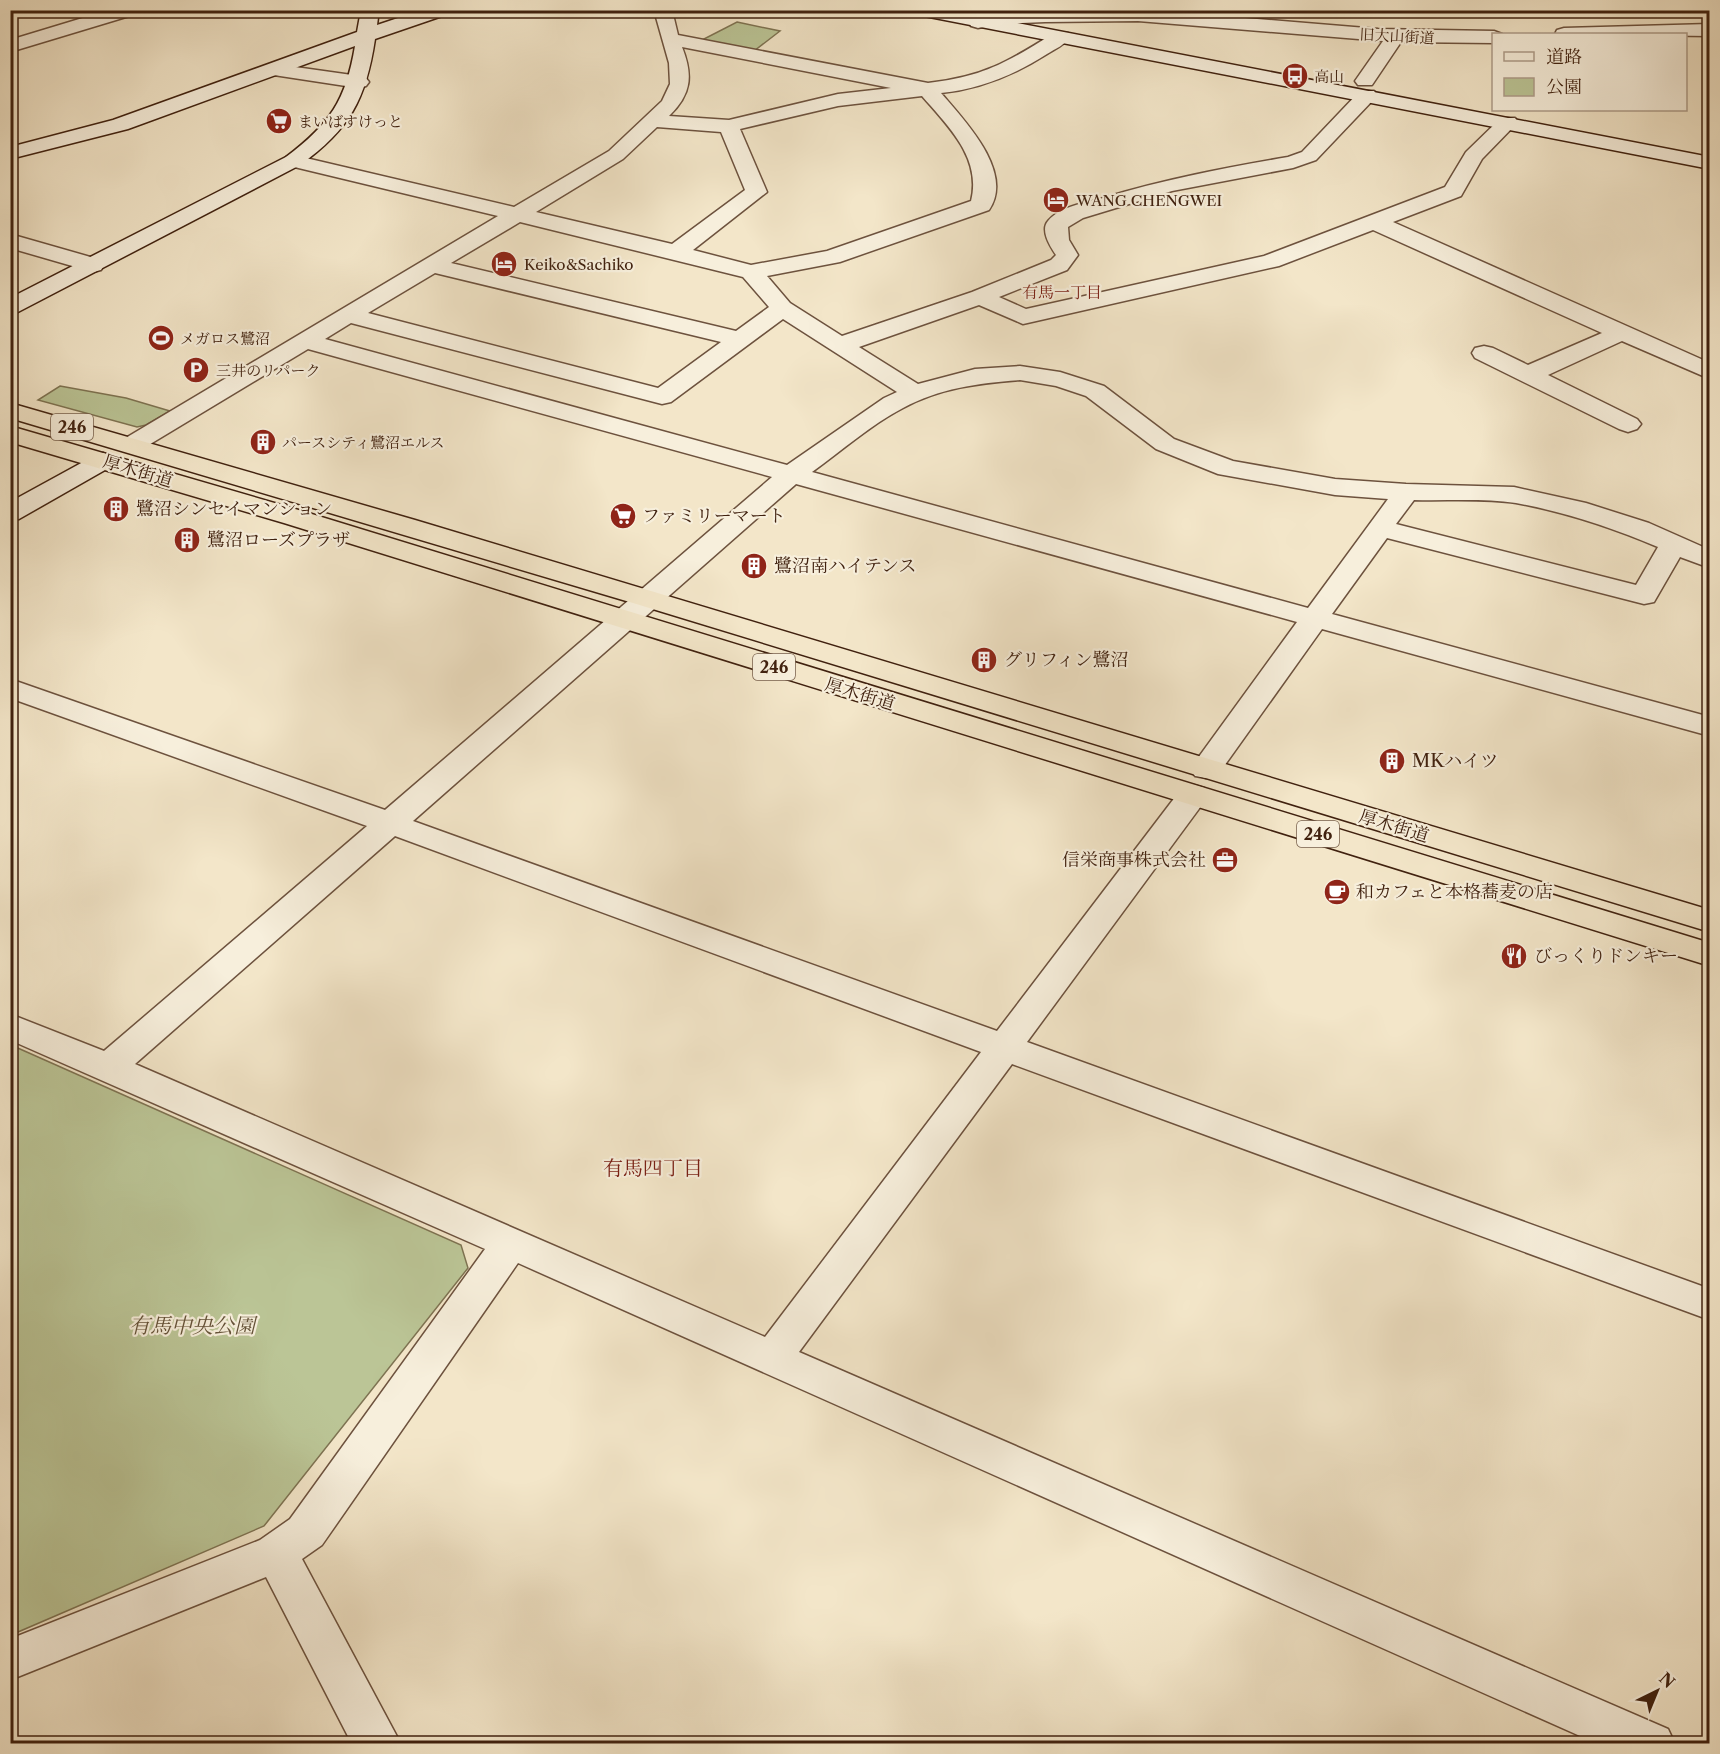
<svg xmlns="http://www.w3.org/2000/svg" width="1720" height="1754" font-family="'Libre Caslon Text','Noto Serif JP',serif">
	<rect width="100%" height="100%" fill="#f3e6c9"/>
	<filter id="stains"><feTurbulence type="fractalNoise" baseFrequency=".00333" numOctaves="4"/><feColorMatrix values="0 0 0 0 .2 0 0 0 0 .09 0 0 0 0 .02 0 0 0 .5 -.17"/></filter>
	<radialGradient id="worn" r=".72"><stop offset=".6" stop-color="#630" stop-opacity="0"/><stop offset="1" stop-color="#630" stop-opacity=".3"/></radialGradient>
	<!-- green -->
	<path fill="#bbc596" stroke="#7e7352" stroke-width="1.5" d="M737,22l43,9 -26,20 -52,-11z
		M60,386l66,12 44,13 -24,14 -9,2 -99,-27z
		M11,1045l450,200 7,23 -204,258 -253,109z"/>
	<g fill="none" stroke-linecap="round" stroke-linejoin="round">
		<defs>
			<path id="street" d="M109,10h30l-3,4 -126,38v-12z
				M654,10h18l6,25 250,48c55,-6 80,-21 126,-50h14l2,4c-5,8 -15,12 -23,17 -33,21 -66,35 -106,39 23,27 74,79 48,117l-149,52 -73,14 23,27 52,33 130,-44 79,-32 5,-5c-6,-9 -16,-25 -8,-34 12,-15 38,-18 55,-23 63,-19 121,-30 185,-41l14,-5 58,-61h14l3,4 -3,4 -58,61 -23,8 -121,23 -89,27 -15,9 1,13 9,15 -11,15 -68,27 27,12 238,-53 181,-69 21,-35 35,-34h14l3,4 -36,37 -21,37 -68,26 317,141v16l-88,-38 -74,34 89,44 4,5 -4,5 -9,3 -9,-3 -144,-71 -3,-5 3,-5 9,-2 9,2 35,17 74,-32 -229,-103 -94,36 -256,58 -44,-19 -120,42 59,37 57,-15 45,-3 40,6 44,14 70,53 59,22 102,18 71,5 108,3 72,16 63,20 61,27v18l-30,-11 -26,45 -10,2 -257,-66 -55,76 378,103v19l-388,-107 -105,147 -11,2 -11,-2 -5,-7 107,-147 -501,-138 -383,337 584,210 185,-243 11,-3 11,3 5,7 -5,7 -177,240 683,247v31l-698,-256 -213,288 869,377 7,15h-77l-1080,-481 -196,282 -20,14 99,185h-49l-86,-167 -256,103v-41l250,-99 30,-21 195,-270 -475,-209v-26l94,37 263,-225 -357,-128v-19l375,131 387,-333 -464,-128 -166,100 -9,3 -9,-3 -4,-5 4,-5 374,-223 -212,-51 -3,-4 3,-4 7,-2 221,52 95,-56 53,-50 8,-17 -1,-21zM682,47l209,41 -53,6 -109,26 -60,-4c23,-22 24,-41 13,-69zM922,96c26,30 60,62 49,105l-144,50 -76,14 -58,-15 74,-58 -27,-63 98,-23zM657,127l64,5 24,58 -73,54 -136,-32 87,-53zM520,222l223,55 26,30 -33,24 -285,-68zM435,273l286,69 -63,46 -290,-75zM783,319l114,73 -13,6 -97,67 -462,-126 26,-16 311,81 9,-2zM1020,380l36,6 30,10 70,53 62,25 117,21 53,4 -80,109 -496,-136c29,-21 60,-48 91,-64 36,-20 77,-25 117,-28zM1414,500c33,1 69,-2 102,3 49,9 97,25 142,44l-22,38 -240,-61zM395,836l586,216 -216,285 -630,-273z
				M1052,10l110,1 216,18 116,2 8,3h-8v9l-93,-1 -29,43h-14l-3,-4 28,-40 -245,-20 -93,1 -47,2 -20,4 -7,-2 -2,-4 2,-4 27,-6z
				M1710,24v12l-155,-2 2,-4 7,-2z
				M274,64l85,12 7,2 3,4 -3,4 -7,2 -92,-14 -3,-4 3,-4z
				M10,234l91,26 3,5 -3,5 -8,2 -83,-24z"/>
			<path id="secondary" d="M361,10h18l-2,15 45,-15h29l-3,4 -73,25c-9,60 -25,90 -75,126l-282,147 -8,2v-16l276,-141c44,-33 60,-57 69,-111l-227,83 -118,30v-12l103,-27 244,-88z
				M910,10h40l760,147v12l-791,-154z
				M103,453l9,3 4,5 -4,5 -93,53 -9,2v-19l84,-46z"/>
			<path id="highway" d="M10,403l405,117 1295,390v22l-1077,-329 -623,-185z
				M10,426l292,85 1408,432v23l-1426,-443 -274,-81z"/>
		</defs>
		<!-- street casing -->
		<use href="#street" stroke="#6d523e" stroke-width="3"/>
		<!-- secondary casing -->
		<use href="#secondary" stroke="#40210f" stroke-width="3"/>
		<!-- highway casing -->
		<use href="#highway" stroke="#40210f" stroke-width="3"/>
		<!-- street -->
		<use href="#street" fill="#f7efdc" fill-rule="evenodd"/>
		<!-- secondary -->
		<use href="#secondary" fill="#f7efdc" fill-rule="evenodd"/>
		<!-- highway -->
		<use href="#highway" fill="#f3e6c9" fill-rule="evenodd"/>
	</g>
	<!-- icons -->
	<defs>
		<symbol id="bus-disc" viewBox="-11 -11 22 22"><circle r="9.5" fill="#8f2418" stroke="#f7efdc"/><path d="M-5-6H5V4H4V6H2V4H-2V6H-4V4H-5ZM-3.5-4V0h7V-4ZM-3.5 1.2v1.5H-2V1.2ZM2 1.2v1.5H3.5V1.2Z" fill="#fff"/></symbol>
		<symbol id="supermarket-disc" viewBox="-11 -11 22 22"><circle r="9.5" fill="#8f2418" stroke="#f7efdc"/><path d="M-6-5.5h2.5l.6 2H6L4.5 2H-2.5L-4.4-4H-6ZM-1.5 3.2a1.3 1.3 0 1 0 .1 0ZM3 3.2a1.3 1.3 0 1 0 .1 0Z" fill="#fff"/></symbol>
		<symbol id="hotel-disc" viewBox="-11 -11 22 22"><circle r="9.5" fill="#8f2418" stroke="#f7efdc"/><path d="M-6-4.5h1.5V1H6V5H4.5V3h-9V5H-6ZM-4 0a1.8 1.8 0 1 1 3.6 0ZM.5 0V-2.5h3Q6-2.5 6 0Z" fill="#fff"/></symbol>
		<symbol id="stadium-disc" viewBox="-11 -11 22 22"><circle r="9.5" fill="#8f2418" stroke="#f7efdc"/><path d="M0-5a6.5 5 0 1 0 0 10a6.5 5 0 1 0 0-10ZM-3.5-1.8h7v3.6h-7Z" fill="#fff"/></symbol>
		<symbol id="parking-disc" viewBox="-11 -11 22 22"><circle r="9.5" fill="#8f2418" stroke="#f7efdc"/><path d="M-3.5-5.5H1a3.5 3.5 0 0 1 0 7H-1V5.5H-3.5ZM-1-3.4V-.6H.8a1.4 1.4 0 0 0 0-2.8Z" fill="#fff"/></symbol>
		<symbol id="building-disc" viewBox="-11 -11 22 22"><circle r="9.5" fill="#8f2418" stroke="#f7efdc"/><path d="M-4-6H4V6H1V3H-1V6H-4ZM-2.5-4.3h1.7v1.8h-1.7ZM.8-4.3h1.7v1.8H.8ZM-2.5-1h1.7V.8h-1.7ZM.8-1h1.7V.8H.8Z" fill="#fff"/></symbol>
		<symbol id="office-disc" viewBox="-11 -11 22 22"><circle r="9.5" fill="#8f2418" stroke="#f7efdc"/><path d="M-6-3h4V-5.5h4V-3h4V5H-6ZM-1-4.5V-3h2v-1.5ZM-6 0V1H6V0Z" fill="#fff"/></symbol>
		<symbol id="cafe-disc" viewBox="-11 -11 22 22"><circle r="9.5" fill="#8f2418" stroke="#f7efdc"/><path d="M-5.5-4.5H6V0H3Q3 3.5 0 3.5H-2.5Q-5.5 3.5-5.5 0ZM3-3.2v2h1.7v-2ZM-6 4.5H4V6H-6Z" fill="#fff"/></symbol>
		<symbol id="restaurant-disc" viewBox="-11 -11 22 22"><circle r="9.5" fill="#8f2418" stroke="#f7efdc"/><path d="M-5-6h1v4h1v-4h1v4h1v-4h1v5L-1.5 .5V6h-2V.5L-5-1ZM5-6V6H3V1.5H1.5Q1.5-4 5-6Z" fill="#fff"/></symbol>
	</defs>
	<g fill-rule="evenodd">
		<use href="#bus-disc" x="1280" y="61" width="30" height="30"/>
		<use href="#supermarket-disc" x="264" y="106" width="30" height="30"/>
		<use href="#hotel-disc" x="1041" y="185" width="30" height="30"/>
		<use href="#hotel-disc" x="489" y="249" width="30" height="30"/>
		<use href="#stadium-disc" x="146" y="323" width="30" height="30"/>
		<use href="#parking-disc" x="181" y="355" width="30" height="30"/>
		<use href="#building-disc" x="248" y="427" width="30" height="30"/>
		<use href="#building-disc" x="101" y="494" width="30" height="30"/>
		<use href="#supermarket-disc" x="608" y="501" width="30" height="30"/>
		<use href="#building-disc" x="172" y="525" width="30" height="30"/>
		<use href="#building-disc" x="739" y="551" width="30" height="30"/>
		<use href="#building-disc" x="969" y="645" width="30" height="30"/>
		<use href="#building-disc" x="1377" y="746" width="30" height="30"/>
		<use href="#office-disc" x="1210" y="845" width="30" height="30"/>
		<use href="#cafe-disc" x="1322" y="877" width="30" height="30"/>
		<use href="#restaurant-disc" x="1499" y="941" width="30" height="30"/>
	</g>
	<g text-anchor="middle" dominant-baseline="central" stroke-width="4.5" stroke-linejoin="round" paint-order="stroke">
		<!-- far-street labels -->
		<g font-size="15" fill="#40210f" stroke="#f7efdc">
			<text transform="translate(1397 36) rotate(3)">旧大山街道</text>
		</g>
		<!-- far-poi labels -->
		<g font-size="15" fill="#40210f" stroke="#f7efdc" text-anchor="start">
			<text x="1314" y="76">高山</text>
			<text x="298" y="121">まいばすけっと</text>
			<text x="1076" y="200">WANG CHENGWEI</text>
			<text x="524" y="264">Keiko&amp;Sachiko</text>
			<text x="180" y="338">メガロス鷺沼</text>
			<text x="216" y="370">三井のリパーク</text>
			<text x="282" y="442">パースシティ鷺沼エルス</text>
		</g>
		<!-- far-neighbourhood labels -->
		<g font-size="16" fill="#7a1f14" stroke="#f7efdc">
			<text x="1062" y="292">有馬一丁目</text>
		</g>
		<!-- shield labels -->
		<g fill="#f7efdc" stroke="#775f4c" stroke-width="1.5">
			<rect x="51" y="414" width="42" height="26" rx="4.5"/>
			<rect x="753" y="654" width="42" height="26" rx="4.5"/>
			<rect x="1297" y="821" width="42" height="26" rx="4.5"/>
		</g>
		<g font-size="16" font-weight="bold" fill="#40210f">
			<text x="72" y="427">246</text>
			<text x="774" y="667">246</text>
			<text x="1318" y="834">246</text>
		</g>
		<!-- street labels -->
		<g font-size="18" fill="#40210f" stroke="#f7efdc">
			<text transform="translate(138 471) rotate(17)">厚木街道</text>
			<text transform="translate(860 694) rotate(17)">厚木街道</text>
			<text transform="translate(1394 826) rotate(17)">厚木街道</text>
		</g>
		<!-- poi labels -->
		<g font-size="18" fill="#40210f" stroke="#f7efdc" text-anchor="start">
			<text x="136" y="509">鷺沼シンセイマンション</text>
			<text x="642" y="516">ファミリーマート</text>
			<text x="207" y="540">鷺沼ローズプラザ</text>
			<text x="774" y="566">鷺沼南ハイテンス</text>
			<text x="1004" y="660">グリフィン鷺沼</text>
			<text x="1412" y="761">MKハイツ</text>
			<text x="1206" y="860" text-anchor="end">信栄商事株式会社</text>
			<text x="1356" y="892">和カフェと本格蕎麦の店</text>
			<text x="1534" y="956">びっくりドンキー</text>
		</g>
		<!-- neighbourhood labels -->
		<g font-size="20" fill="#7a1f14" stroke="#f7efdc">
			<text x="653" y="1168">有馬四丁目</text>
		</g>
		<!-- near-park labels -->
		<g font-size="21" font-style="italic" fill="#655238" stroke="#f7efdc">
			<text x="192" y="1325">有馬中央公園</text>
		</g>
	</g>
	<!-- margin -->
	<rect width="1720" height="1754" fill="none" stroke="#f3e6c9" stroke-width="36"/>
	<rect x="12" y="12" width="1696" height="1730" fill="none" stroke="#40210f" stroke-width="3"/>
	<rect x="18" y="18" width="1684" height="1718" fill="none" stroke="#40210f" stroke-width="1.5"/>
	<!-- legend -->
	<rect x="1492" y="33" width="195" height="78" fill="#f7efdc" stroke="#ae9d8a" stroke-width="1.5"/>
	<rect x="1504" y="52" width="30" height="9" fill="#f7efdc" stroke="#ae9d8a" stroke-width="1.5"/>
	<text x="1546" y="63" font-size="18" fill="#40210f">道路</text>
	<rect x="1504" y="78" width="30" height="18" fill="#bbc596" stroke="#ae9d8a" stroke-width="1.5"/>
	<text x="1546" y="93" font-size="18" fill="#40210f">公園</text>
	<!-- north arrow -->
	<g transform="translate(1657 1691) rotate(43)" stroke="#f7efdc" stroke-width="4.5" paint-order="stroke">
	<path d="M0-4.5L10 22L0 15L-10 22Z" fill="#40210f"/>
	<text y="-9" font-size="16" font-weight="bold" text-anchor="middle" fill="#40210f">N</text>
	</g>
	<rect width="100%" height="100%" filter="url(#stains)"/>
	<rect width="100%" height="100%" fill="url(#worn)"/>
</svg>
